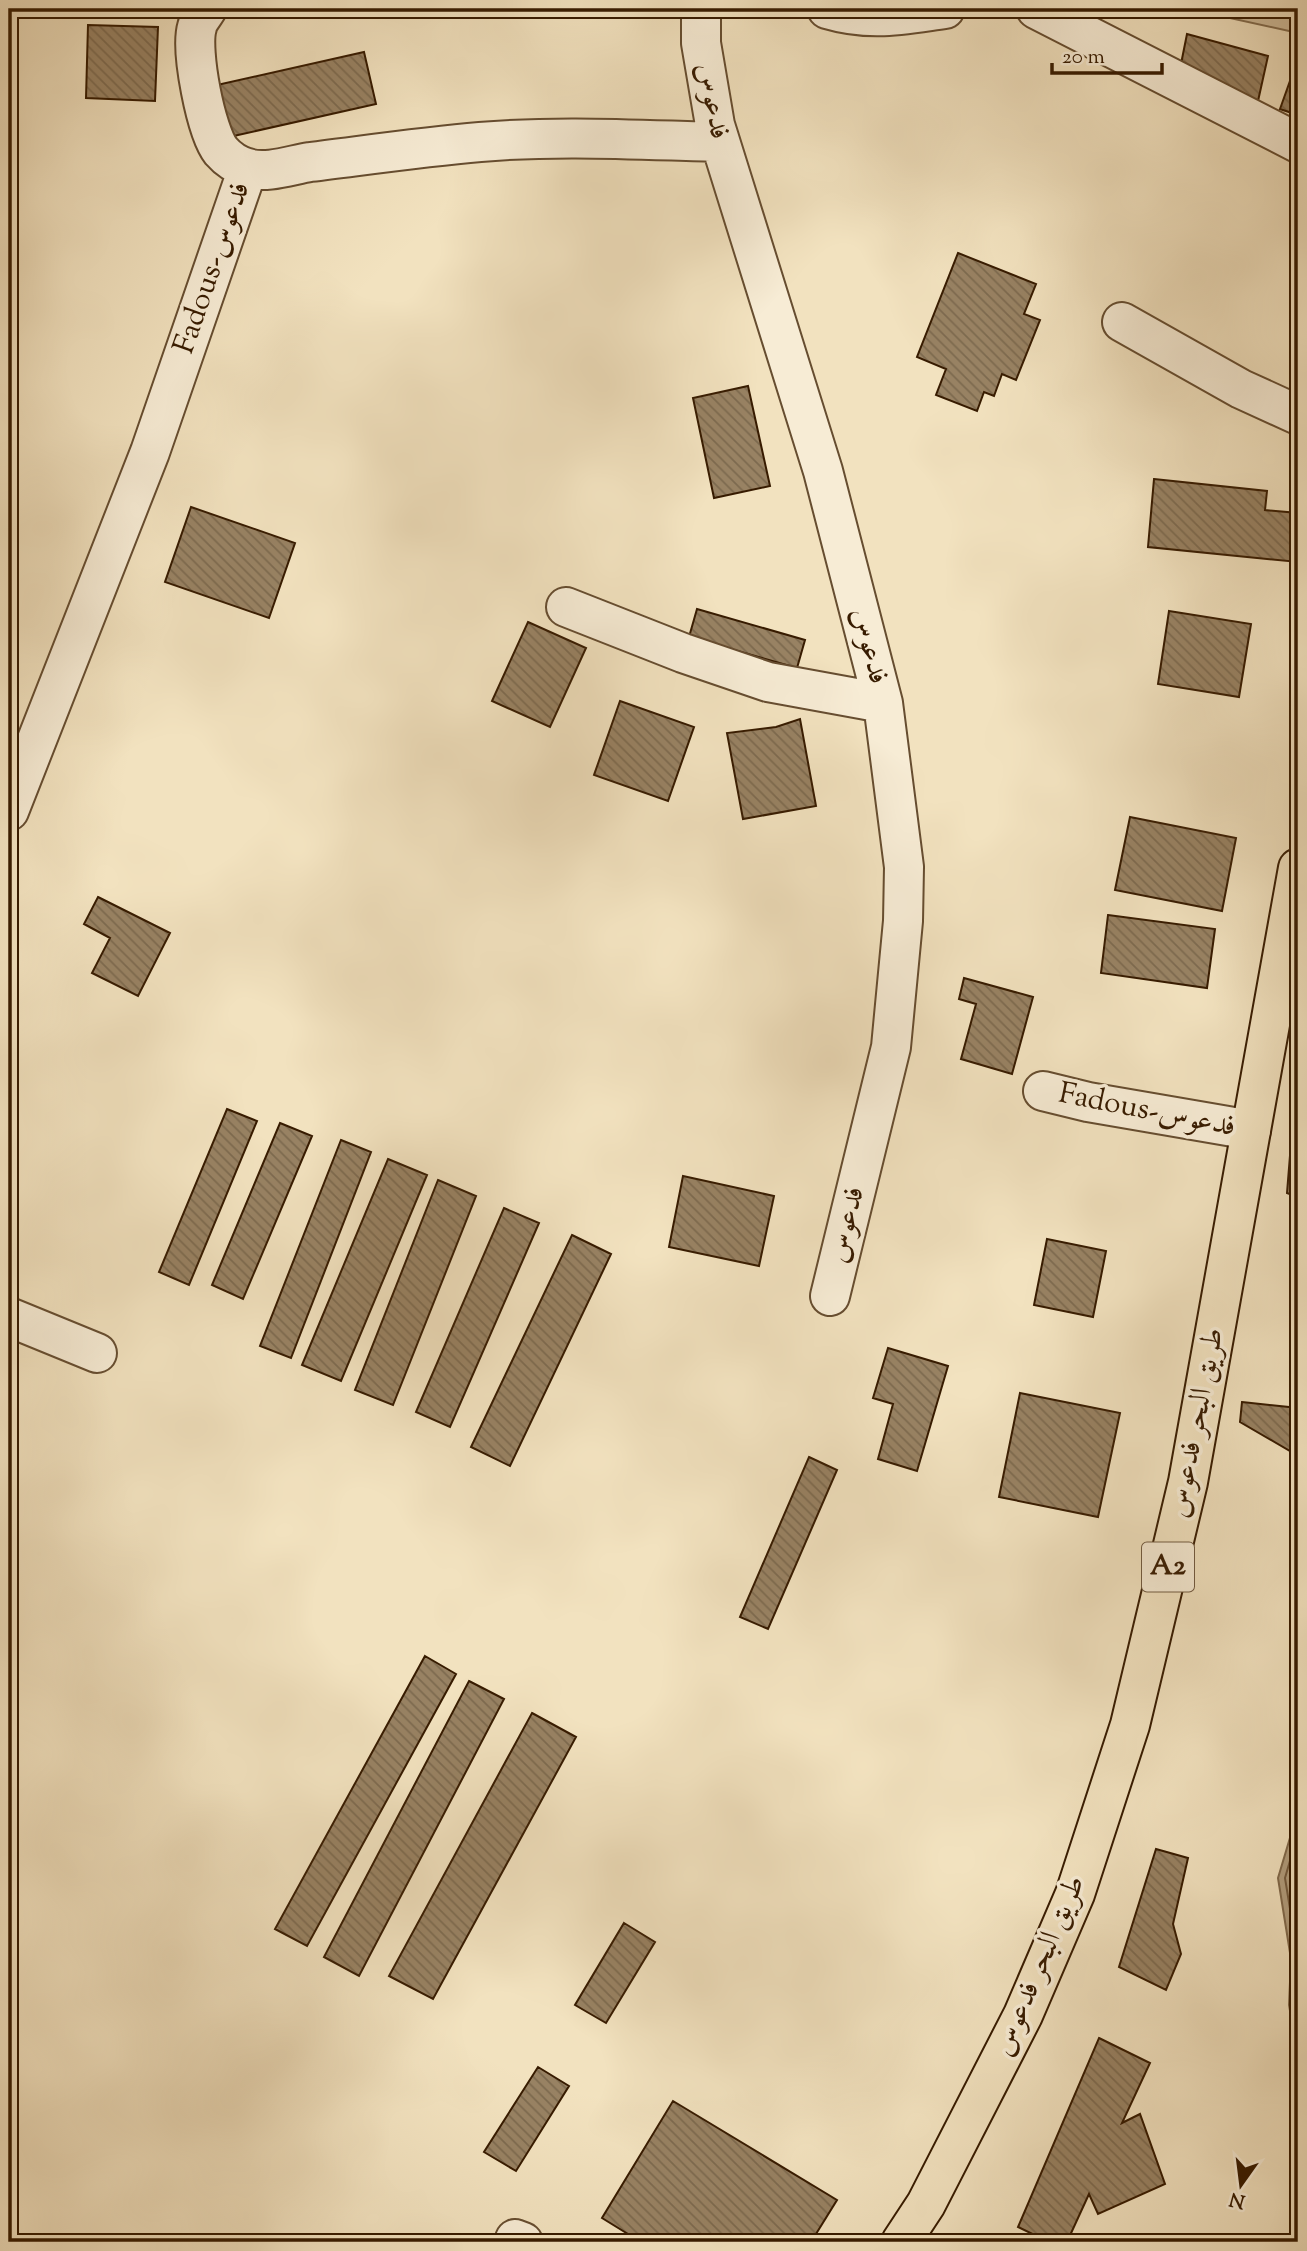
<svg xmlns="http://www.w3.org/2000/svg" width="1307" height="2251" font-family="'Sorts Mill Goudy',Amiri,serif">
	<defs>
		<pattern id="building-back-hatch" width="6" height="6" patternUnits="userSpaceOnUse" patternTransform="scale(1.75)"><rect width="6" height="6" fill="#988263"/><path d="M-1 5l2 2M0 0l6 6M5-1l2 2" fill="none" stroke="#7d6a4f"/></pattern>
	</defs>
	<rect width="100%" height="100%" fill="#f2e2bf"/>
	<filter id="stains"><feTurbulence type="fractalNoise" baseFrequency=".00286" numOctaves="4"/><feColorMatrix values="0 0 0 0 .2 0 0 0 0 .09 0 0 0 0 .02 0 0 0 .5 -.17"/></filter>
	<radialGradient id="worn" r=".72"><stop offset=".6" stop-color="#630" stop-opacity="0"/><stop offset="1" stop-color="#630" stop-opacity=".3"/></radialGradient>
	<!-- pitch -->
	<path fill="#d2c09f" stroke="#846e50" stroke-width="2" d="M1189,9h109v24z"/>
	<!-- water -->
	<path fill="#b29e7e" stroke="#816a4c" stroke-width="2" d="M1298,1798v260l-9,-53 2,-46 -13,-81 17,-57z"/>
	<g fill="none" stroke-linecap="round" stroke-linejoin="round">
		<!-- shore -->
		<path stroke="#745c3f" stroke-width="2" d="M1298,1833l-13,45 13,80 -2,46 2,12"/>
	</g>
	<!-- building -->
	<path fill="url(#building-back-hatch)" stroke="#371b00" stroke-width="2" d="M88,25l70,2 -3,74 -69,-3z
		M1187,34l81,22 -10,45 -78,-32z
		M364,52l12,52 -147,33 -12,-52z
		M1290,81l8,4v30l-18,-6z
		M958,253l78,31 -12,30 16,6 -24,60 -14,-6 -8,22 -10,-4 -7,19 -41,-16 10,-26 -29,-12z
		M748,386l22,100 -56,12 -21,-100z
		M1154,479l113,12 -2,19 33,3v49l-150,-15z
		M191,507l104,36 -26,75 -104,-36z
		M697,609l108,31 -8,28 -108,-31z
		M1169,611l82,13 -12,73 -81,-13z
		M528,622l58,26 -36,79 -58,-26z
		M620,701l74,26 -26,74 -74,-26z
		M800,719l16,87 -73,13 -16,-86 49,-6z
		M1130,817l106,21 -14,73 -107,-21z
		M98,897l72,36 -32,63 -46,-23 18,-35 -26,-14z
		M1108,915l107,14 -8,59 -106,-15z
		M964,978l69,19 -21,77 -51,-15 15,-55 -17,-5z
		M227,1109l30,12 -68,164 -30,-13z
		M1293,1118h5v79l-11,-4z
		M280,1123l32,13 -69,163 -31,-14z
		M341,1140l30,12 -80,206 -31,-12z
		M388,1159l39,16 -86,206 -39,-16z
		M683,1176l91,20 -15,70 -90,-19z
		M438,1180l38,16 -83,209 -38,-15z
		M504,1208l35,15 -89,204 -34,-15z
		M572,1235l39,19 -101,212 -39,-19z
		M1047,1239l59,12 -13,66 -59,-12z
		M888,1348l60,18 -31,105 -39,-12 15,-55 -20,-6z
		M1020,1393l100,20 -22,104 -99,-20z
		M1242,1402l56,6v44l-8,-1 -50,-29z
		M809,1457l28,13 -69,159 -28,-12z
		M425,1656l31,18 -149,272 -32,-17z
		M469,1681l35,18 -145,277 -35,-19z
		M532,1713l44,24 -143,262 -44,-23z
		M1156,1849l32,9 -15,66 8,30 -15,36 -47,-23z
		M624,1923l31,19 -49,81 -31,-18z
		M1099,2038l51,25 -28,60 18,-9 25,70 -67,30 -9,-20 -22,48h-18l-31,-15z
		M538,2067l31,19 -53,85 -32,-19z
		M673,2101l164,99 -26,42h-170l-39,-24z"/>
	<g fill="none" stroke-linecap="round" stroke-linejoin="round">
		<defs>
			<path id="minor" d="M207,9c-3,5 -9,12 -10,18 -7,23 9,105 24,124 7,8 16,14 26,17 20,6 44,-3 63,-6 57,-7 113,-15 170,-20 79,-7 160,-2 239,0
				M701,9v34l14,82 108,346 60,232 21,164 -1,54 -12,126 -61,249
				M827,9c44,13 74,6 118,0
				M1036,9l262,134
				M1122,322l119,67 57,26
				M566,607l117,46 85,29 115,21
				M9,811l141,-359 98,-284
				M1043,1091l45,11 163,28
				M9,1317l88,36
				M515,2239l8,3"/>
			<path id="major" d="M901,2242l25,-38 97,-189 52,-121 55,-169 58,-243 110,-614"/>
		</defs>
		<!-- minor casing -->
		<use href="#minor" stroke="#664d30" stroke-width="42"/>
		<!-- major casing -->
		<use href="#major" stroke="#371b00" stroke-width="42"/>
		<!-- minor -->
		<use href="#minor" stroke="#f7ecd5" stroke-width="38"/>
		<!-- major -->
		<use href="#major" stroke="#f2e2bf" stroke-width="38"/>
	</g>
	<g text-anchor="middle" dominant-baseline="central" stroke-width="7" stroke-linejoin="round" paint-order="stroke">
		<!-- shield labels -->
		<rect fill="#f7ecd5" stroke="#715a40" stroke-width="2" x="1142" y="1542.5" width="52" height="49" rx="5"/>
		<g font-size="28" font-weight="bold" fill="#371b00">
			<text x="1168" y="1567">A2</text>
		</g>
		<!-- street labels -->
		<g font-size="30" fill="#371b00" stroke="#f7ecd5">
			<text transform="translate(712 101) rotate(79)">فدعوس</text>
			<text transform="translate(213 268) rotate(-71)">Fadous-فدعوس</text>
			<text transform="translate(869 646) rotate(76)">فدعوس</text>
			<text transform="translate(1147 1111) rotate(11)">Fadous-فدعوس</text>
			<text transform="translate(847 1225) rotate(-76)">فدعوس</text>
			<text transform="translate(1197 1423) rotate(-79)">طريق البحر فدعوس</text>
			<text transform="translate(1040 1966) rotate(-67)">طريق البحر فدعوس</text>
		</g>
	</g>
	<!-- margin -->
	<rect width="1307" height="2251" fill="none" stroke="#f2e2bf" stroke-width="35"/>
	<rect x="10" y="10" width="1286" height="2230" fill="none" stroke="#371b00" stroke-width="3.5"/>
	<rect x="18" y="18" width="1272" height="2216" fill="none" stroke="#371b00" stroke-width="2"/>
	<!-- north arrow -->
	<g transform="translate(1241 2185) rotate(194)" stroke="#f7ecd5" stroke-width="5" paint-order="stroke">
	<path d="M0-5L12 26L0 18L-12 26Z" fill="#371b00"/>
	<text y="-10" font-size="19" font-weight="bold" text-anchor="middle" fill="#371b00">N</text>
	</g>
	<!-- scale -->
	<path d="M1052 63v10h110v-10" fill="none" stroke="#371b00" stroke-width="3.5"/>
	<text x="1062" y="63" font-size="21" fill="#371b00" stroke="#f7ecd5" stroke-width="5" paint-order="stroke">20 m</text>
	<rect width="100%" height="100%" filter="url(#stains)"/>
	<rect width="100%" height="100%" fill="url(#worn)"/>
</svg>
